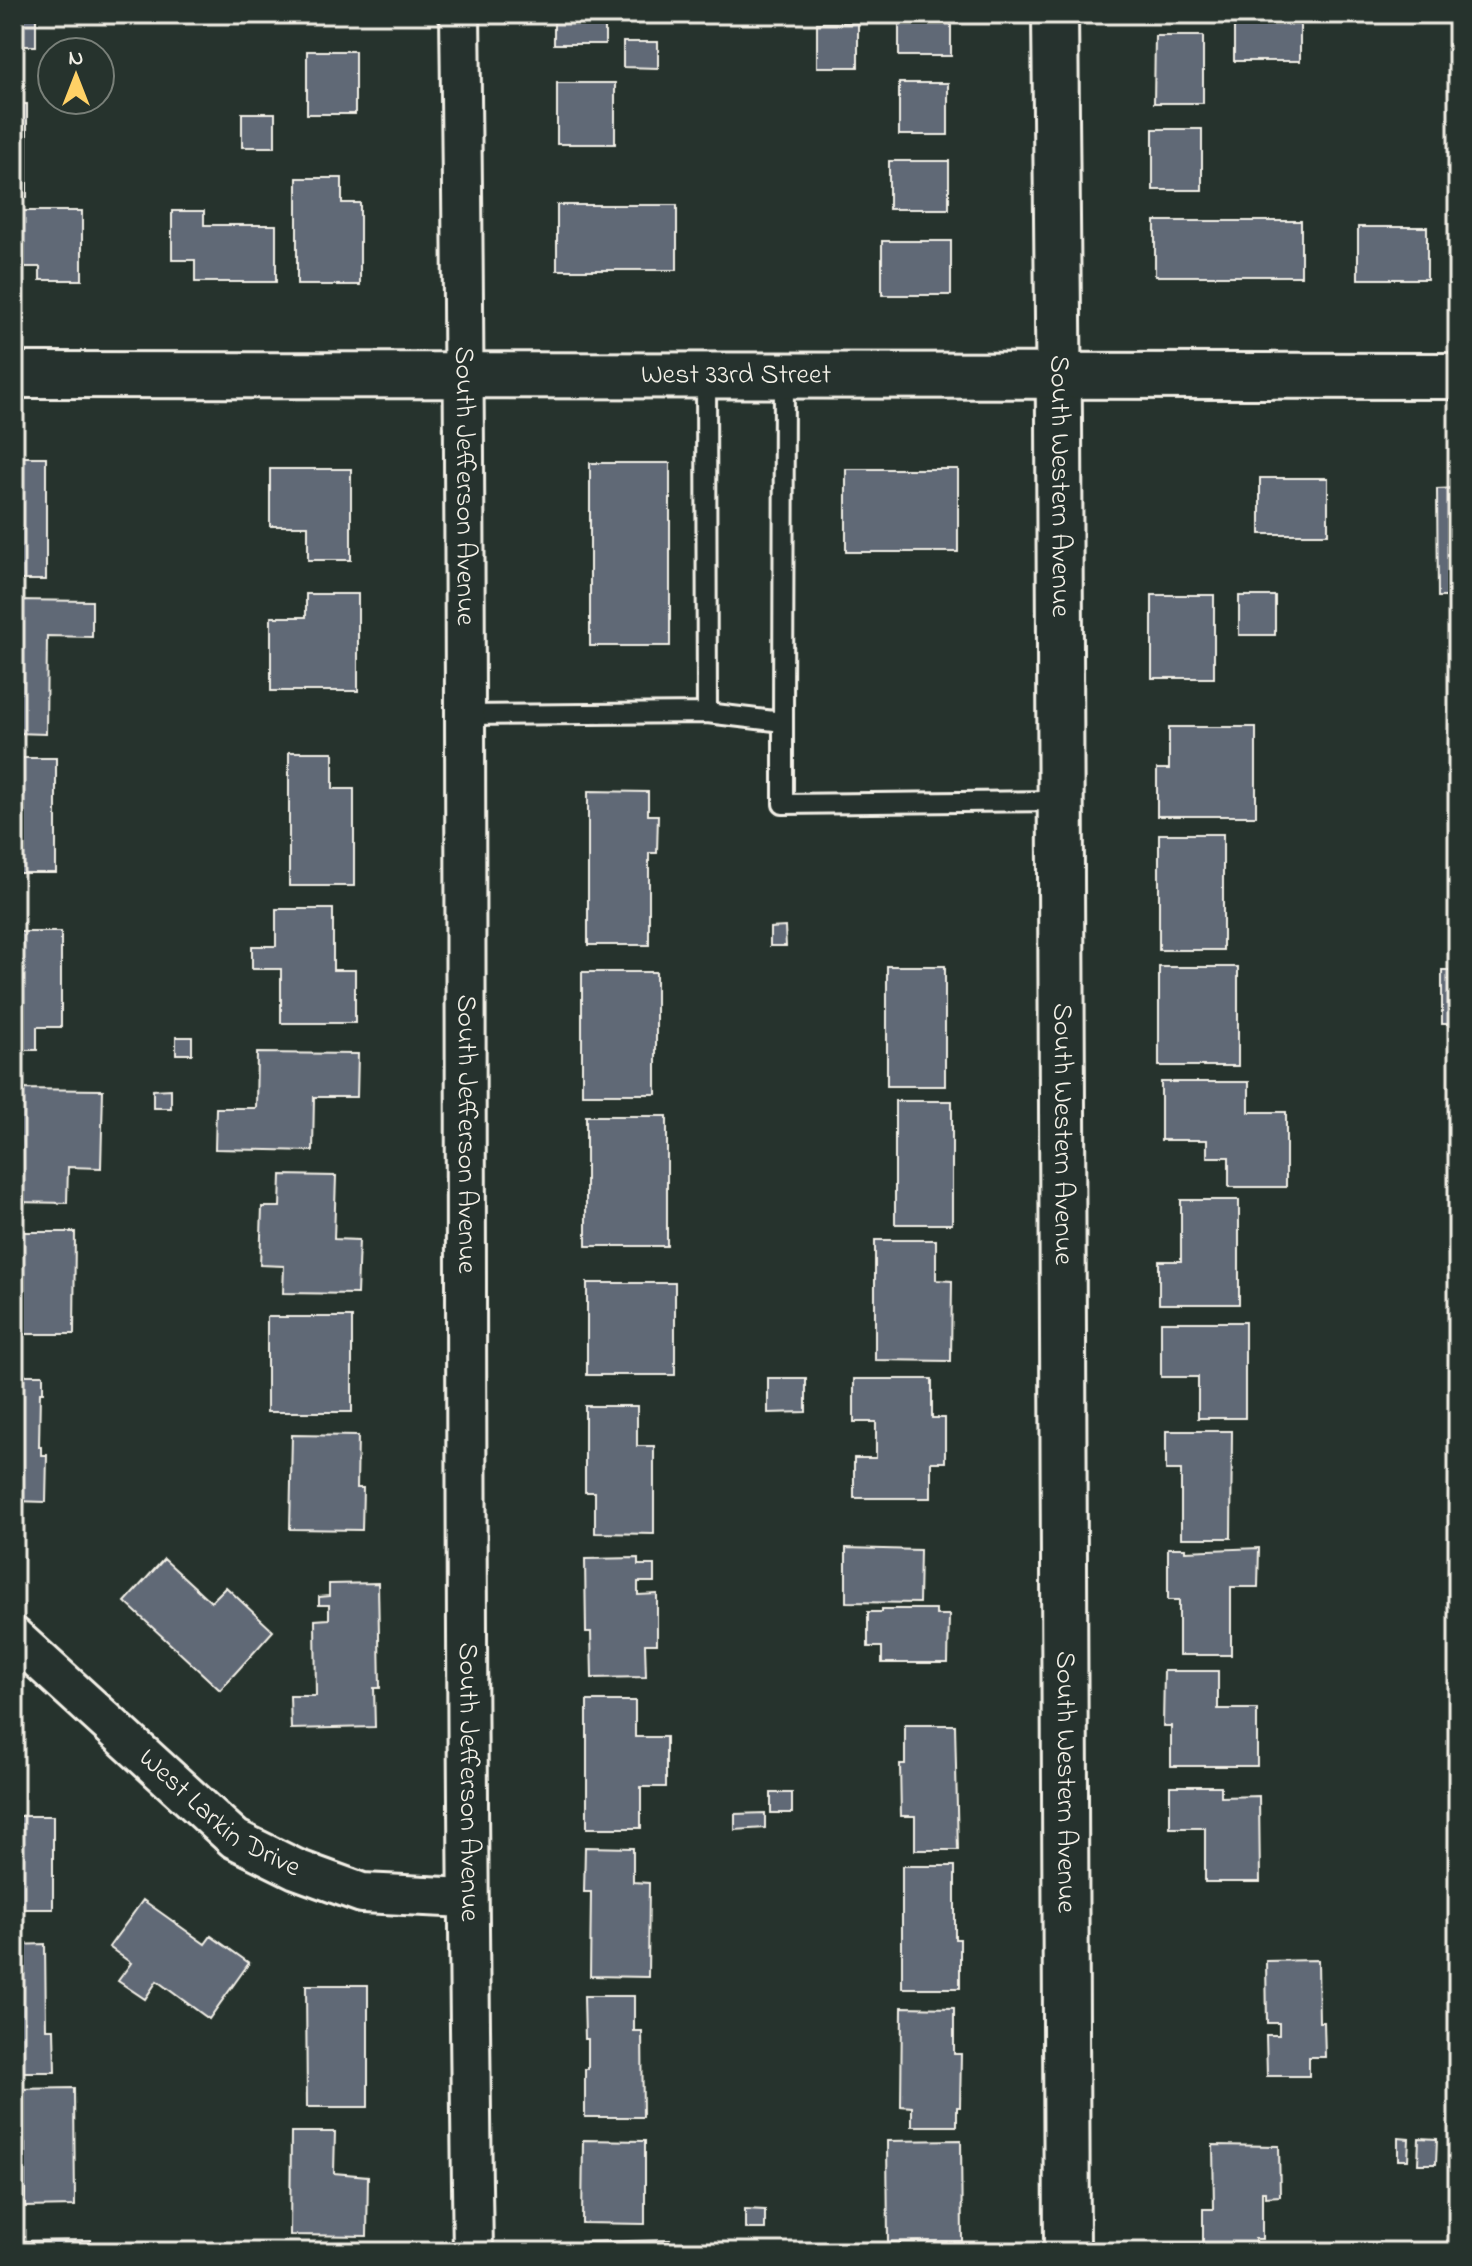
<svg xmlns="http://www.w3.org/2000/svg" width="1472" height="2266" font-family="'Indie Flower',sans-serif">
	<rect width="100%" height="100%" fill="#26332d"/>
	<filter id="ink" filterUnits="userSpaceOnUse"><feTurbulence type="fractalNoise" baseFrequency=".0125" numOctaves="2"/><feDisplacementMap in="SourceGraphic" scale="16" xChannelSelector="R" yChannelSelector="G"/><feConvolveMatrix kernelMatrix="1 2 1 2 8 2 1 2 1" color-interpolation-filters="sRGB"/></filter>
	<g filter="url(#ink)">
		<!-- building -->
		<path fill="#616976" stroke="#f4f1e8" stroke-width="2" d="M14,14h22v32h-18v42h-4z
			M554,14h51v30h-51z
			M899,14h52v42h-52z
			M1234,16h66v45h-66z
			M817,23h41v44h-41z
			M1155,36h48v67h-49z
			M623,42h35v26l-35,-1z
			M307,51h48v63h-48z
			M557,83h58v61h-58z
			M899,83h49v52h-49z
			M14,104h13v93h-13z
			M242,113h33v34h-33z
			M1153,129h49v61h-49z
			M889,161h60v48h-60z
			M297,178h45v25h18v82h-63z
			M557,205h120v65h-120z
			M14,211h68v69h-42v-13h-26z
			M172,211h32v14h72v57h-81v-22h-23z
			M1155,221h146v55h-146z
			M1358,227h69v52h-69z
			M882,241h69v54h-69z
			M14,457h32v123h-32z
			M590,463h80v183h-80z
			M270,469h81v91h-43v-34h-38z
			M846,469h112v83h-112z
			M1260,478h68v56h-68z
			M1458,488v109h-20l-1,-108z
			M306,594h52v97h-87v-74h35z
			M1152,595h62v83h-62z
			M1239,596h36v39h-36z
			M14,600l78,1v36l-45,-1 -1,98 -32,-1z
			M1169,727h87v89h-99v-47h12z
			M289,752h44v37h21v97h-65z
			M14,758h42v115h-42z
			M588,791l60,1v23h10l-1,38h-8v92h-61z
			M1159,834h64v116h-64z
			M1451,847h7v43h-7z
			M276,909h57v61h22v53h-74v-54h-29v-23h24z
			M785,927l1,19h-16v-18z
			M14,932h47v95h-24v23h-23z
			M887,966h58v120h-58z
			M1159,967h79v99h-79z
			M1442,970h16v54h-16z
			M582,972h74v122h-74z
			M176,1037h16v17h-16z
			M257,1053l101,1 -1,43h-43l-1,54 -98,-2 1,-41h40z
			M1161,1082h88v30h37v75h-57v-30h-22v-17h-46z
			M14,1089l89,1 -2,78 -33,-1 -1,36 -53,-1z
			M171,1089v19h-18v-18z
			M895,1101h57v123h-57z
			M586,1116h81v130h-81z
			M281,1175l55,1 -2,63 25,1 -2,54 -74,-1 1,-27 -24,-1 2,-58h18z
			M1181,1200h58v104h-80v-43h22z
			M14,1232h61l-1,102h-56v-58h-4z
			M875,1240h61v40l16,1 -1,80 -76,-1z
			M587,1283h88v92h-88z
			M267,1317h85v95h-85z
			M1161,1322h84v96h-47v-41h-37z
			M14,1375h29v17h-3l-1,55h2v8h6l-1,47 -32,-1z
			M768,1378h38v34l-38,1z
			M854,1379h78v39h13v44h-14v36h-77v-40h22v-36h-22z
			M585,1406h52v40h17v88l-59,-1v-41h-10z
			M1166,1431h66l-1,107h-50v-68h-15z
			M292,1435l66,1 -1,52h6l-1,42 -72,-1z
			M846,1548l74,2 -1,53 -73,-1z
			M1168,1548h17v3l74,-3 -1,39h-27v68h-52v-55h-11z
			M638,1558v7h16v17h-16v13l19,-1v50h-12l1,33 -54,1 -1,-46h-5l-1,-73z
			M164,1559l47,43 15,-15 47,44 -53,59 -95,-88z
			M378,1583l2,105h-6l1,39 -84,2 -1,-33h26l-1,-76 14,-1v-14h-10v-8l10,-1v-12z
			M882,1609h54v6h13l-1,48h-66v-16h-14v-35h14z
			M1164,1671h54v38h39v57h-86v-40h-8z
			M587,1701h48v36h31v50h-25v41h-54z
			M905,1725h50l3,125h-43v-34h-14l-1,-52h5z
			M1170,1786h51v11l38,-1 1,86h-55v-54h-35z
			M771,1793h21v20h-21z
			M765,1813v15l-30,2v-16z
			M14,1816h39v93h-39z
			M585,1847l48,1v34l16,1 -1,94 -58,-1 1,-84h-7z
			M902,1866h53v73h5v49h-58z
			M143,1900l62,44 6,-8 38,27 -40,56 -52,-38 -12,18 -27,-18 13,-18 -22,-16z
			M45,1944l1,85h8l1,43h-41v-127z
			M1318,1960l1,62h5l1,35h-16v19h-42l-1,-41h13v-12h-12l-1,-62z
			M306,1985h62v122h-61z
			M584,1996h50v35h8l1,86h-58v-48h3v-30h-3z
			M902,2007l52,1v46h7l-1,53h-3v19h-45v-19l-11,-1z
			M74,2088l1,118 -50,1v-63h-11v-55z
			M291,2132h44l-1,41 34,3 -1,60 -77,-1z
			M1398,2138l11,1 -1,21h-10z
			M1419,2138l18,1 -1,25h-18z
			M583,2140l62,1v83l-63,-1z
			M961,2140l1,101 -74,1 -1,-101z
			M1213,2145l66,1 1,50 -15,1v-5h-3v47h-7v13h-52v-43h11z
			M745,2209l20,1v19h-20z
			M91,2240v12h-77v-11z
			M670,2240v12h-85v-10z"/>
		<g fill="none" stroke-linecap="round" stroke-linejoin="round">
			<defs>
				<path id="lane" d="M706,375l1,338
					M465,715l242,-2 76,9v82l278,-3
					M783,722l1,-348"/>
				<g id="street">
					<path id="s1" d="M460,14c10,746 1,1492 13,2238"/>
					<path id="s2" d="M14,1637l221,202 61,30 66,24 106,5"/>
				</g>
				<g id="secondary">
					<path id="s3" d="M1055,14l4,404 8,1834"/>
					<path id="s4" d="M14,375l1444,1"/>
				</g>
			</defs>
			<!-- lane casing -->
			<use href="#lane" stroke="#f4f1e8" stroke-width="24"/>
			<!-- street casing -->
			<use href="#street" stroke="#f4f1e8" stroke-width="44"/>
			<!-- secondary casing -->
			<use href="#secondary" stroke="#f4f1e8" stroke-width="50"/>
			<!-- lane -->
			<use href="#lane" stroke="#26332d" stroke-width="18"/>
			<!-- street -->
			<use href="#street" stroke="#26332d" stroke-width="38"/>
			<!-- secondary -->
			<use href="#secondary" stroke="#26332d" stroke-width="44"/>
		</g>
	</g>
	<g text-anchor="middle" dominant-baseline="central" stroke-width="6" stroke-linejoin="round" paint-order="stroke">
		<!-- street labels -->
		<g font-size="28" fill="#f4f1e8" stroke="#26332d">
			<text stroke="none"><textPath href="#s4" startOffset="722">West 33rd Street</textPath></text>
			<text stroke="none"><textPath href="#s1" startOffset="472">South Jefferson Avenue</textPath></text>
			<text stroke="none"><textPath href="#s3" startOffset="472">South Western Avenue</textPath></text>
			<text stroke="none"><textPath href="#s1" startOffset="1120">South Jefferson Avenue</textPath></text>
			<text stroke="none"><textPath href="#s3" startOffset="1120">South Western Avenue</textPath></text>
			<text stroke="none"><textPath href="#s1" startOffset="1768">South Jefferson Avenue</textPath></text>
			<text stroke="none"><textPath href="#s3" startOffset="1768">South Western Avenue</textPath></text>
			<text stroke="none"><textPath href="#s2" startOffset="272">West Larkin Drive</textPath></text>
		</g>
	</g>
	<!-- margin -->
	<rect width="1472" height="2266" fill="none" stroke="#26332d" stroke-width="48"/>
	<rect x="24" y="24" width="1424" height="2218" fill="none" stroke="#f4f1e8" stroke-width="3" filter="url(#ink)"/>
	<!-- north arrow -->
	<g transform="translate(76 76)"><circle r="38" fill="#26332d" stroke="#787f78" stroke-width="2"/>
	<path d="M0-6L14 30L0 20L-14 30Z" fill="#ffd166"/>
	<text y="-12" font-size="22" font-weight="bold" text-anchor="middle" fill="#f4f1e8">N</text>
	</g>
</svg>
